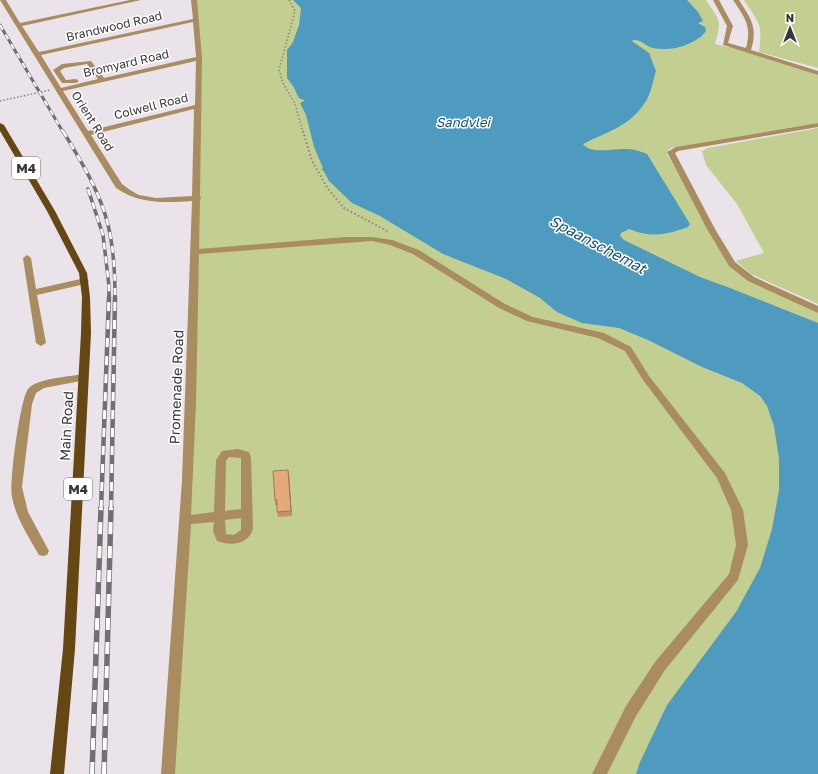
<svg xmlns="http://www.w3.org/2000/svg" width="818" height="774" font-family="'Golos Text',sans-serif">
	<rect width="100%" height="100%" fill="#eae3ea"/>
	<!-- green -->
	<path fill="#c3ce91" d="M194,0h512c14,21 16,20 9,44l43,10 60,21v48l-147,25 -3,3 -1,3 16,28 59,92 76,37v463h-650l6,-101 25,-567z
		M744,0h74v68l-59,-16c4,-28 0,-29 -15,-52z
		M818,128v176l-67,-30 -15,-13 28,-8 -27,-49 -31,-39 -4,-14 6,-3z"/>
	<!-- water -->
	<path fill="#4f9bbf" d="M293,0h394l11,12 5,9 -5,2 7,4 1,4c-10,14 -36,21 -53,17 -8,-2 -12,-9 -20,-8l-1,1 17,12 7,18c-3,10 -5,22 -10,30 -16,26 -38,30 -63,43 8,11 31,4 43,5 7,0 14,2 21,5l43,70 -2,3c-23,8 -36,11 -59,2l-8,4 -1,3 4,4 76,37 30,11 88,35v451h-182l4,-12 27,-57 69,-93 24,-44 12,-39 7,-39v-31l-5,-33 -7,-20 -7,-10 -18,-13 -40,-16 -54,-27 -29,-12 -37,-5 -25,-11 -17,-14 -34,-19 -63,-25 -63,-38 -28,-13 -23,-22 -6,-11h-2l2,-2 -9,-21 -8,-32 -6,-12 4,-2v-1l-5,-2 -6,-12 -6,-8v-28l6,-8 6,-17 2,-17z"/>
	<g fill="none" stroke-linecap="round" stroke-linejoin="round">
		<!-- path-far1 -->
		<path stroke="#8b868b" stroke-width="1.5" stroke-dasharray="1.5 2" stroke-linecap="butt" d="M289,0l6,11 -16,59 4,13 12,21 8,28
			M0,101l50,-11"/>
		<!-- path -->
		<path stroke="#8b868b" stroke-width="2" stroke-dasharray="1.5 2.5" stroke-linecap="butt" d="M303,131l9,30 16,28 16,19 45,24"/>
		<!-- minor -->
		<path fill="#aa8c61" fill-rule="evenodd" d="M0,0h6l14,23 110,-23h11l-119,26 17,26 154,-33 -2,-19h6l5,58 -2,138 1,2 -1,2 -1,49 147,-12h26l20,3 27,10 86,54 28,13 71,16 27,14 18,29 76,97 18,37 5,35 -10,35 -73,90 -29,46 -29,58h-15l34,-68 29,-44 74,-88 7,-29 -5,-35 -14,-32 -74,-98 -18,-29 -27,-13 -71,-17 -28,-13 -86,-54 -23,-9 -18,-4 -173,13 -3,149 -5,112 23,-3 2,-52 6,-9 16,-2 11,3 2,6 2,70c-4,17 -22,18 -36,13l-4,-10 1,-9 -23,2 -16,250h-14l21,-294 10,-279c-28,2 -53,3 -76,-13zM193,22l3,35 -92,21 -13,-17 -29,3 -9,6 9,13h14l3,-2 -3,-2 -10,1 -6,-9 4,-3 23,-4 11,15 -37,9 -20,-33zM196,61l-1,44 -107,26 -25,-40zM194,109l-2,87 -36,2 -17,-3 -9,-5 -8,-6 -31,-49zM229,457l12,1v51l-16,2 1,-50zM241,518v12l-7,5 -8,-1 -1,-14z
			M713,0h6l14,26 -5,17 18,5c6,-22 -1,-30 -13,-48h6c12,19 19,27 12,50l67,21v4l-95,-30 4,-19z
			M818,123v4l-140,24 -3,2 40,76 20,33 19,15 64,29v7l-70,-32 -19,-15 -22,-37 -40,-77 9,-5z
			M27,255l4,3 5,31 49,-11 4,3 -4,3 -48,11 9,48 -5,3 -5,-3 -13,-85z
			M83,374l5,4 -2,2 -42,8 -8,5 -4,11 -10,83 6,25 21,39 -2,4 -4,1 -4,-1c-11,-19 -23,-37 -27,-58 -3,-14 8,-97 16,-108 9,-11 41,-12 55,-15z"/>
		<!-- major -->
		<path fill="#654713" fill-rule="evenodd" d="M0,123l4,2 51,86 32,62 3,24 1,36 -16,316 -11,125h-14l13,-125 18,-316 1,-36 -3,-24 -32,-62 -47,-80z"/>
		<defs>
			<path id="rail-far3" d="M0,25l63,107"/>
			<path id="rail-far2" d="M63,131c17,29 37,60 45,94 6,24 7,49 7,73
				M88,189l15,46 6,51v12"/>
			<path id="rail-far1" d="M101,509l8,-212
				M111,509l4,-212"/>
			<path id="rail" d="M92,774l9,-266
				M104,774l7,-266"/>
		</defs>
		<!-- rail-far3 casing -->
		<use href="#rail-far3" stroke="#726e72" stroke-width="3"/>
		<!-- rail-far2 casing -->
		<use href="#rail-far2" stroke="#726e72" stroke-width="3.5"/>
		<!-- rail-far1 casing -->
		<use href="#rail-far1" stroke="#726e72" stroke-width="4.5"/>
		<!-- rail casing -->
		<use href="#rail" stroke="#726e72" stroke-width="5.5"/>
		<!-- rail-far3 -->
		<use href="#rail-far3" stroke="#fff" stroke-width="2" stroke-dasharray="5.5" stroke-linecap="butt"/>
		<!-- rail-far2 -->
		<use href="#rail-far2" stroke="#fff" stroke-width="2.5" stroke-dasharray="7" stroke-linecap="butt"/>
		<!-- rail-far1 -->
		<use href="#rail-far1" stroke="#fff" stroke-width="3" stroke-dasharray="9" stroke-linecap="butt"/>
		<!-- rail -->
		<use href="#rail" stroke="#fff" stroke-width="4" stroke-dasharray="12" stroke-linecap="butt"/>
	</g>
	<!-- wall -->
	<path fill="#c5926b" d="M288,470l4,46 -14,1 -1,-5v-7h-2v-5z"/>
	<!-- shaded-wall -->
	<path fill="#a07757" d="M288,470l1,4 3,42 -1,-5z"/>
	<!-- building -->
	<path fill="#e5aa7c" stroke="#a07757" d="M288,470l3,41 -14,1v-12h-2l-2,-29z"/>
	<g text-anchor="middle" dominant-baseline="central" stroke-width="3" stroke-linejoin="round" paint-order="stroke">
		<!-- far-street labels -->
		<g font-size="12" fill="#393639" stroke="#fff">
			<text transform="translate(114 26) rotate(-13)">Brandwood Road</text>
			<text transform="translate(126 63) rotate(-13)">Bromyard Road</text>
			<text transform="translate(151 106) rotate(-14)">Colwell Road</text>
			<text transform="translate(93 121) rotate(58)">Orient Road</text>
		</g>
		<!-- far-water labels -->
		<g font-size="13" font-style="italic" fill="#18546e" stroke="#fff">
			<text x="463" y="122">Sandvlei</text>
		</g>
		<!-- shield labels -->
		<g fill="#fff" stroke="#747274" stroke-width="1">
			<rect x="12" y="157" width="28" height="22" rx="3"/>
			<rect x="64" y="478" width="28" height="22" rx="3"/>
		</g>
		<g font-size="13" font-weight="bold" fill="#393639">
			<text x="26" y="168">M4</text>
			<text x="78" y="489">M4</text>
		</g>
		<!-- street labels -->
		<g font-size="14" fill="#393639" stroke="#fff">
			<text transform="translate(176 387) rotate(-88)">Promenade Road</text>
			<text transform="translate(66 426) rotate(-87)">Main Road</text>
		</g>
		<!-- water labels -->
		<g font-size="15" font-style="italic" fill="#18546e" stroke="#fff">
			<text transform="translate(598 244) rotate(28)">Spaanschemat</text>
		</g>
	</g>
	<!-- north arrow -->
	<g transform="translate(790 28)" stroke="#ffffff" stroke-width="3" paint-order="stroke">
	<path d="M0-3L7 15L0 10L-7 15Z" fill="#393639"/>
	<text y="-6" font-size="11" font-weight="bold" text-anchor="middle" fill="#393639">N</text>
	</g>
</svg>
